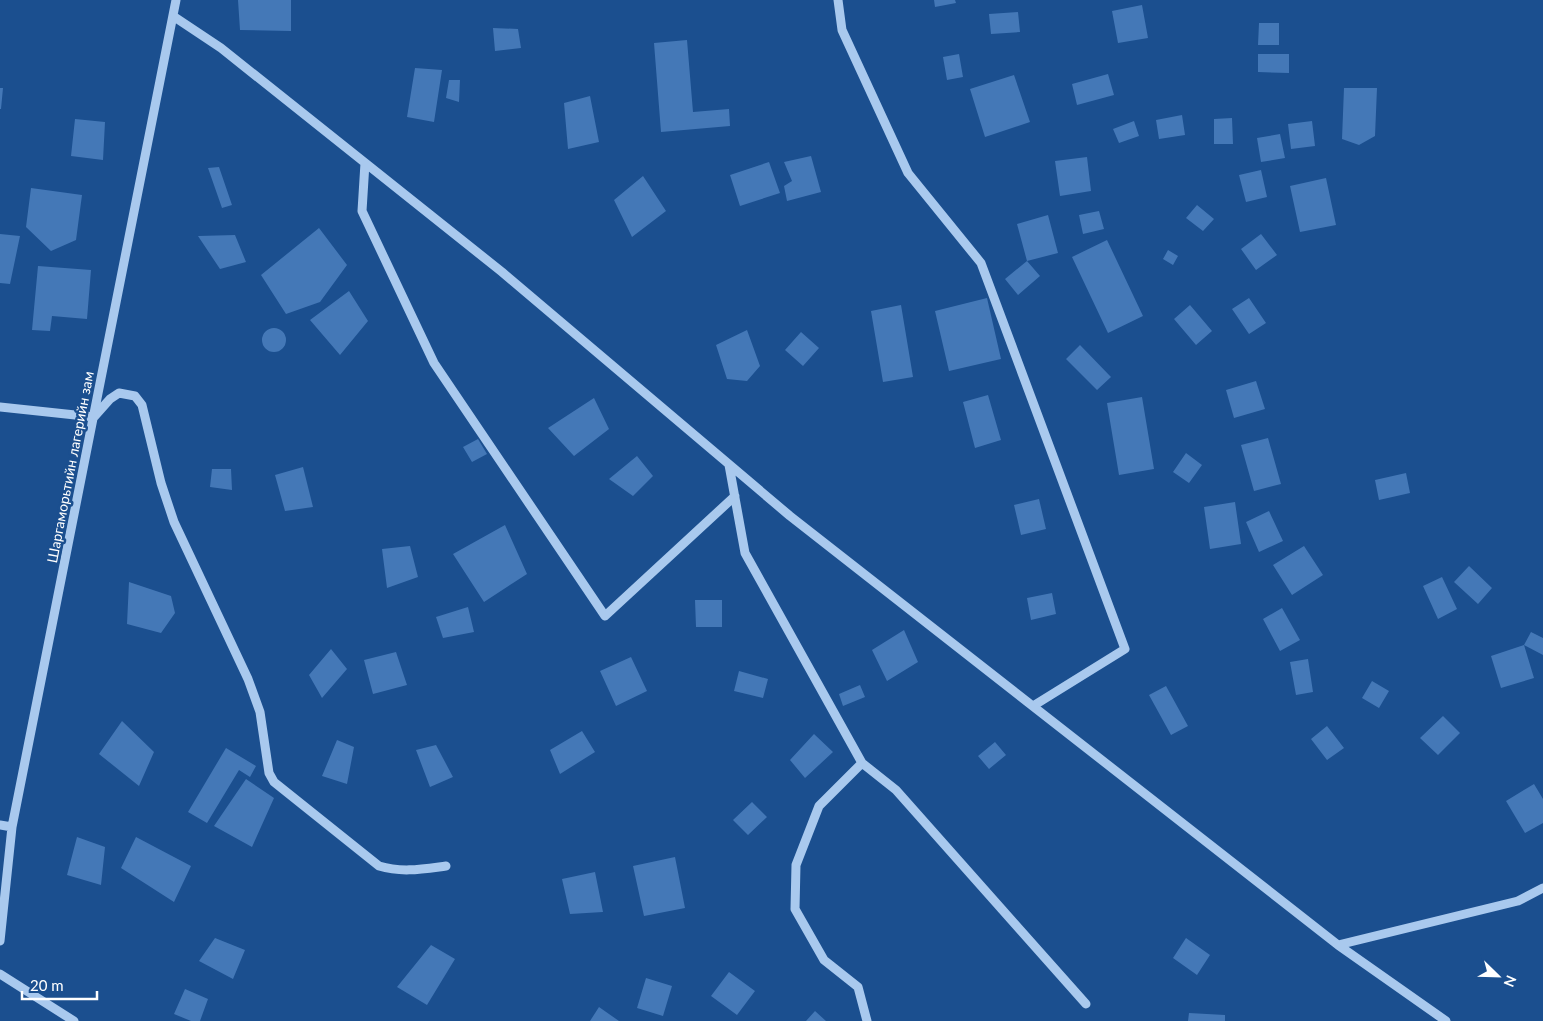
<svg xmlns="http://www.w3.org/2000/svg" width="1543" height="1021" font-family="Lato,sans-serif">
	<rect width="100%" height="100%" fill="#1b4f8f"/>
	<!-- building -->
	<path fill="#4478b7" d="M238,0h53v31l-51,-1z
		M934,0h21l1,3 -21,4z
		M1142,5l6,33 -30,5 -6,-32z
		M1018,12l2,20 -29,2 -2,-20z
		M1259,23h20v22h-21z
		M493,28l25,1 3,19 -26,3z
		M687,40l6,72 36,-3 1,17 -69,6 -7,-89z
		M959,54l4,23 -16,3 -4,-23z
		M1258,54h31v19l-31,-1z
		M415,68l27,2 -8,52 -27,-5z
		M1108,74l6,21 -37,10 -5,-21z
		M1014,75l16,47 -45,15 -15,-48z
		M449,80h11l-1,22 -13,-4z
		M0,88h3l-2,21h-1z
		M1344,88h33l-2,48 -16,9 -17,-6z
		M590,96l9,46 -31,7 -4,-46z
		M1182,115l3,20 -26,4 -3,-19z
		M1232,118l1,26h-19v-25z
		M75,119l30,3 -2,38 -32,-4z
		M1134,121l5,15 -20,7 -6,-14z
		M1312,121l3,25 -24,3 -3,-25z
		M1280,134l5,24 -24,4 -4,-24z
		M811,156l10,36 -34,9 -3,-15 8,-5 -8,-19z
		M1087,157l4,34 -31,5 -5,-35z
		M769,162l11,31 -40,13 -10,-31z
		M219,167l13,38 -10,3 -14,-40z
		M1261,170l6,27 -21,5 -7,-27z
		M643,176l23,35 -34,26 -18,-37z
		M1326,178l10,47 -36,7 -10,-46z
		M31,188l51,7 -6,45 -25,11 -25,-24z
		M1197,205l17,14 -11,12 -17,-13z
		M1099,211l5,18 -21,5 -4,-19z
		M1048,215l10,38 -31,8 -10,-37z
		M319,228l28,37 -27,37 -34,12 -25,-39z
		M0,234l20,2 -10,48 -10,-1z
		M1261,234l16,21 -21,15 -15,-21z
		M235,235l11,27 -26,7 -22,-33z
		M1107,240l36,76 -35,17 -36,-76z
		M1168,250l10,6 -5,9 -10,-6z
		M1027,261l13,15 -22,19 -13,-16z
		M38,266l53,4 -4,49 -35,-3 -2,15 -18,-1z
		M349,291l19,30 -28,34 -30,-35z
		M987,298l14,61 -52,12 -14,-60z
		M1249,298l17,25 -17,11 -17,-25z
		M901,305l12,72 -30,5 -12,-71z
		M1190,305l22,26 -16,14 -22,-26z
		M262 340a12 12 0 1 1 24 0a12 12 0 1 1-24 0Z
		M747,330l13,36 -13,15 -20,-2 -11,-34z
		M801,332l18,16 -16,18 -18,-16z
		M1080,345l31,32 -14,13 -31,-31z
		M1256,381l9,28 -31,9 -8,-28z
		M988,395l13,45 -26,8 -12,-46z
		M1142,397l12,72 -35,6 -12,-72z
		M594,398l15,31 -35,27 -26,-28z
		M1268,438l13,46 -27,7 -13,-46z
		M478,439l9,15 -15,8 -9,-15z
		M1186,453l16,12 -13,18 -16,-11z
		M637,456l16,20 -20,20 -24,-17z
		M303,467l10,40 -28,4 -10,-36z
		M212,469h19l1,21 -22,-3z
		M1406,473l4,20 -31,7 -4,-20z
		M1039,499l7,30 -25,6 -7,-30z
		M1235,502l6,42 -31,5 -6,-42z
		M1269,511l14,30 -24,11 -13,-30z
		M505,525l22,49 -43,28 -31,-48z
		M410,546l8,31 -31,11 -5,-39z
		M1304,546l19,29 -31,20 -19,-30z
		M1469,566l23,22 -14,16 -24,-22z
		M1442,577l15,32 -19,10 -15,-33z
		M129,582l42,14 4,17 -14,20 -34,-9z
		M1052,593l4,21 -25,6 -4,-22z
		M695,600h27v27h-26z
		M468,607l6,25 -31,6 -7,-21z
		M1282,608l18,32 -20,11 -17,-32z
		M904,630l14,32 -31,19 -15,-31z
		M1531,632l12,6v17l-19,-10z
		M1524,645l10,33 -33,10 -10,-32z
		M331,649l16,20 -25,29 -13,-23z
		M396,652l11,33 -34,9 -9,-34z
		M631,657l16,34 -31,15 -16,-35z
		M1308,659l5,33 -17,3 -6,-33z
		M739,671l29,8 -5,19 -29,-7z
		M1372,681l17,10 -10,17 -17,-10z
		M860,685l5,12 -22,9 -4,-12z
		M1166,686l22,40 -17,9 -22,-40z
		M1443,716l17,17 -22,22 -18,-17z
		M122,721l32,31 -15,34 -40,-32z
		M1327,726l17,22 -17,12 -16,-21z
		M582,731l13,21 -35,22 -10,-24z
		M814,734l19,18 -28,26 -15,-18z
		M337,740l17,7 -7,37 -25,-8z
		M995,742l11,13 -17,14 -11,-13z
		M436,745l17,32 -23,10 -14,-37z
		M226,748l30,18 -6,11 -11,-7 -32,53 -19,-11z
		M246,779l28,19 -22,49 -38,-21z
		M1534,784l9,15v24l-18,10 -19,-32z
		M752,802l15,15 -19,18 -15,-15z
		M77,837l28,10 -4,38 -34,-10z
		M136,837l55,29 -17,36 -53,-34z
		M675,857l10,51 -41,8 -11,-50z
		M595,872l8,40 -33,2 -8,-35z
		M215,938l30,12 -12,29 -34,-18z
		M1186,938l24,17 -13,20 -24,-17z
		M431,945l24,14 -28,46 -30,-18z
		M729,972l26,19 -18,24 -26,-19z
		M646,978l26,8 -9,30 -26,-8z
		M185,989l23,10 -8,22h-9l-17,-7z
		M599,1007l20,14h-29z
		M815,1011l11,10h-20z
		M1189,1013l36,2v6h-37z"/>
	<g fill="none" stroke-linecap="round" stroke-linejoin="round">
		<!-- minor -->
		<path stroke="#a9c9ee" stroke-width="9" d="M838,0l4,30 66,143 73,90 144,386 -92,57
			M173,16l48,32 281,224 288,244 548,429 108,76
			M365,163l-3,48 72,152 171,253 130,-120
			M0,407l94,10 16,-18 9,-6 16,3 7,9 19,78 13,39 74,157 12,33 9,61 5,9 105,84c23,7 44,3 67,0
			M729,465l16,88 117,210 -43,43 -23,59 -1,44 29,51 34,27 9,34
			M862,763l34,27 190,214
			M0,825l12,2
			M0,941l12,-114 164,-827
			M1338,945l180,-44 25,-13
			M0,974l74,47"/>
	</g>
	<g text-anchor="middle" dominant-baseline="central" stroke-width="5" stroke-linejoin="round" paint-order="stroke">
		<!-- street labels -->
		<g font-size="14" fill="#fff" stroke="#1b4f8f">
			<text transform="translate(70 467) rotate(-79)">Шаргаморьтийн лагерийн зам</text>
		</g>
	</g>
	<!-- north arrow -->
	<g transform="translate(1498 976) rotate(113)" stroke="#1b4f8f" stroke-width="4" paint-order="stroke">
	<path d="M0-4L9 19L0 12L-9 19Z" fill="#ffffff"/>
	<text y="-8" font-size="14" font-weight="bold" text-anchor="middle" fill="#ffffff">N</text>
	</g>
	<!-- scale -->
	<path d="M22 991v8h75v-8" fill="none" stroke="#ffffff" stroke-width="2.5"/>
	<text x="30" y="991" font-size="15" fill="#ffffff" stroke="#1b4f8f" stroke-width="4" paint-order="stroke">20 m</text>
</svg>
